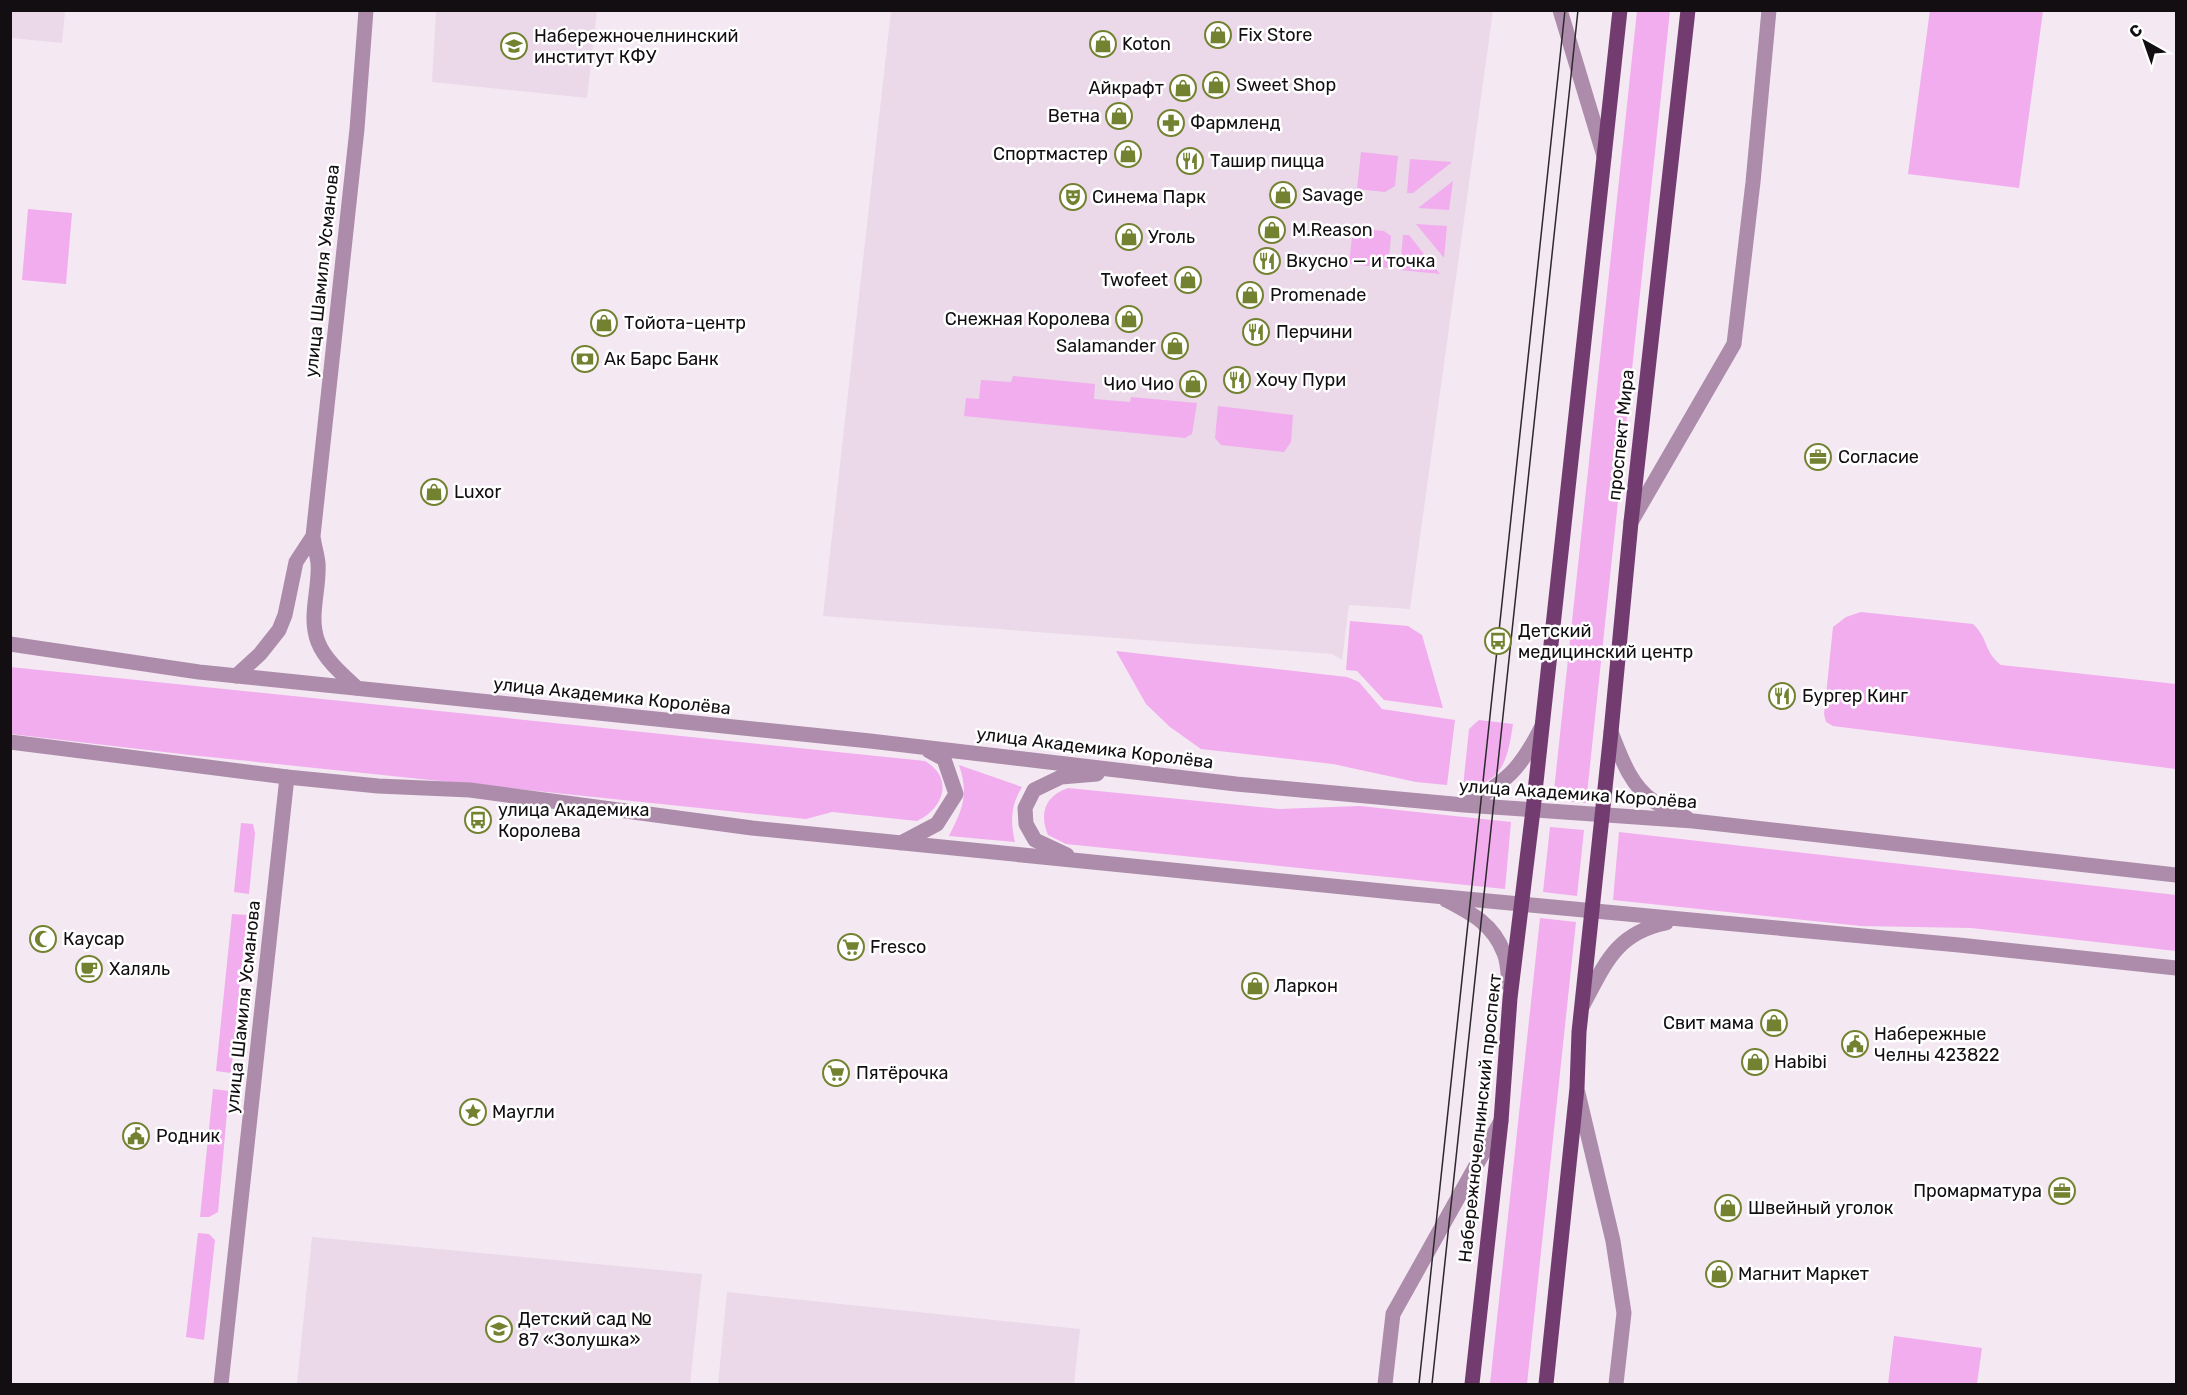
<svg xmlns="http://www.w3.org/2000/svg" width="2187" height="1395" font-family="Rubik,sans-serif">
	<rect width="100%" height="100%" fill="#f4e8f3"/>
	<!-- built -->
	<path fill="#ebd9e9" d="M11,10l54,1 -3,32 -51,-5z
		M436,11h161l-10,87 -155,-16z
		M891,11h602l-83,598 -61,-4 -7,55 -10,-6 -509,-38z
		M312,1237l390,37 -12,110h-393z
		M727,1292l353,37 -6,55h-356z"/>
	<!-- green -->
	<path fill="#f1aded" d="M1930,10l113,1 -24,177 -111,-14z
		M1637,11h33l-84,792 -33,-3z
		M1361,152l37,4 -3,30 -10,6 -28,-3z
		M1410,159l42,3 -39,31h-6z
		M1453,181l-4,29 -31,-2z
		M28,209l44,4 -6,71 -44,-4z
		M1416,224l31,2 -3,32z
		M1353,228l31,3 7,5 -3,32 -39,-4z
		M1403,235h6l31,39 -40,-4z
		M1013,376l82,8 -1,15 36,3 1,-5 66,6 -5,31 -7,4 -221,-22 2,-18 13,1 2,-19 30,2z
		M1218,406l75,9 -2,27 -7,10 -63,-7 -6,-7z
		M1861,612l112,12c16,15 10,27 28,41l175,19v85l-343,-43 -7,-4 -2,-8 9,-87 13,-10z
		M1350,621l58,5 14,9 21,73 -59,-8 -27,-29 -11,-1z
		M1116,651l231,26 12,5 23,27 73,11 -8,65 -31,-3 -83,-18 -132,-15 -31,-22 -24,-23z
		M10,667l915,94c29,17 19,47 -8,60l-85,-9 -26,7 -616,-64 -179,-21z
		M1479,720l34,4c-5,33 -10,62 -50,63l6,-58z
		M959,765l63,22c-11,18 -12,34 -7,55l-66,-6c14,-28 20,-41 10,-71z
		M1068,788l211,21 81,-3 151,16 -6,67 -439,-45 -18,-9c-9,-22 -3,-39 20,-47z
		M241,823l12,1 2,9 -6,61 -15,-2z
		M1550,827l34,3 -7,66 -34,-4z
		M1619,832l557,63v56l-205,-23 -110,-2 -248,-26z
		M232,914l15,1 -16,158 -15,-2z
		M1540,918l36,4 -49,462h-37z
		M213,1089l16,2 -11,121 -9,5h-9z
		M198,1233l11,1 6,6 -11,100 -18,-3z
		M1894,1336l88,12 -5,36h-89z"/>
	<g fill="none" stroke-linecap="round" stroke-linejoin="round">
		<!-- minor -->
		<path stroke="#ac8caa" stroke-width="15" d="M1560,10l44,146
			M1631,522l103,-178 19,-162 16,-172
			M236,676l24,-22 19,-24 6,-15 11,-53 17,-26
			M357,688c-14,-13 -32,-28 -39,-46 -10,-26 2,-53 0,-79 -1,-9 -4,-18 -5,-27l44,-407 9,-119
			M1578,1093l35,148 11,72 -8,71
			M221,1384l66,-607
			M1385,1384l8,-70 108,-193"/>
		<!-- tertiary -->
		<path stroke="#ac8caa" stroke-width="15" d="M10,644l189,28 671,69 366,43 228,21 229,16 483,54
			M1611,732c10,25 19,53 42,69 11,7 23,12 34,17
			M10,742l277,35 91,9 92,4 282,38 661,66 546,51 217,23
			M1466,804c40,-21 55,-36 75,-76
			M901,843l36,-19 19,-30 -12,-35 -15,-8
			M1067,855l-32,-15 -9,-16 -1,-16 9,-18 27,-13 36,-3
			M1446,900c25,13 47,24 58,53 4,9 4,22 5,32
			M1583,1005c22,-41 33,-72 83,-82"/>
		<!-- primary -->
		<path stroke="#733c71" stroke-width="15" d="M1472,1384l29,-263 9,-123 23,-188 87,-800
			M1546,1384l31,-296 2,-56 32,-300 20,-210 57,-512"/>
		<!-- tram -->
		<path stroke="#2d282c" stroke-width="1.5" d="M1419,1384l146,-1374
			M1432,1384l146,-1374"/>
	</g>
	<!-- icons -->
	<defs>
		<symbol id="shop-ring" viewBox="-11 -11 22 22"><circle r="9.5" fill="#fff" stroke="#738230" stroke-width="1.5"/><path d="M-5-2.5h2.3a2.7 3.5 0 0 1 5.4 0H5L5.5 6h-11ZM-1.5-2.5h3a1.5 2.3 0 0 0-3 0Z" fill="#738230"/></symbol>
		<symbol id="university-ring" viewBox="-11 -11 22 22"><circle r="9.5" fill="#fff" stroke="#738230" stroke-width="1.5"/><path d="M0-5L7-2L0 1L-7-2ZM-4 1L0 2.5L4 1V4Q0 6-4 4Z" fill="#738230"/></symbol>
		<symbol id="pharmacy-ring" viewBox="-11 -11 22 22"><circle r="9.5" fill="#fff" stroke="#738230" stroke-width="1.5"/><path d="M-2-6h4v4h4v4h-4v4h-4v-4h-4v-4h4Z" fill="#738230"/></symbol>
		<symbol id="restaurant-ring" viewBox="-11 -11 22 22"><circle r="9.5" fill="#fff" stroke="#738230" stroke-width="1.5"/><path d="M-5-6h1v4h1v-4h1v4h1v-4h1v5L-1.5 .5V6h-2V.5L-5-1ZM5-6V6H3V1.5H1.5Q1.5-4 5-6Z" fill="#738230"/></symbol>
		<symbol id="theatre-ring" viewBox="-11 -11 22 22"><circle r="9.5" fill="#fff" stroke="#738230" stroke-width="1.5"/><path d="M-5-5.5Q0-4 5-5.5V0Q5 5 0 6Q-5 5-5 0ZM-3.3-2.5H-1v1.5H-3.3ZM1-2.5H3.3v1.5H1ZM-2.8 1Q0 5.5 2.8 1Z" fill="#738230"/></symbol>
		<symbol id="bank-ring" viewBox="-11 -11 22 22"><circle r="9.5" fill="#fff" stroke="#738230" stroke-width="1.5"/><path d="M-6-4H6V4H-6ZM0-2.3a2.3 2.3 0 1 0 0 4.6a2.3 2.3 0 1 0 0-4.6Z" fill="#738230"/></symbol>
		<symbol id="office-ring" viewBox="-11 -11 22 22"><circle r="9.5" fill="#fff" stroke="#738230" stroke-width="1.5"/><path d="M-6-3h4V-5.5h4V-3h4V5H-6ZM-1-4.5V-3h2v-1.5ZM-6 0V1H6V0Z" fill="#738230"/></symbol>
		<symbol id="bus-ring" viewBox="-11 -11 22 22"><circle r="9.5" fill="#fff" stroke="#738230" stroke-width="1.5"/><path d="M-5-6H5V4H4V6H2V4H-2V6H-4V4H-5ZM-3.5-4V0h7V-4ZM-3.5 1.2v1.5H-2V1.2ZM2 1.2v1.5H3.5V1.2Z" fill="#738230"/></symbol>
		<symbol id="mosque-ring" viewBox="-11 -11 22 22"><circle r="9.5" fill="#fff" stroke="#738230" stroke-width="1.5"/><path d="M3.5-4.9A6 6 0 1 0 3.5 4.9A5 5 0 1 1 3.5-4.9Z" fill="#738230"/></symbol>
		<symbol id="supermarket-ring" viewBox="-11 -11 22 22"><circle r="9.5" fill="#fff" stroke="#738230" stroke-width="1.5"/><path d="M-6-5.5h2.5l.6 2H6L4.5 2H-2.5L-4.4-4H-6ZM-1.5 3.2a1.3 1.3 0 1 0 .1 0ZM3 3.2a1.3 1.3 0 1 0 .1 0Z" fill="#738230"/></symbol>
		<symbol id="cafe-ring" viewBox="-11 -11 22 22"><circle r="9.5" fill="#fff" stroke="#738230" stroke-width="1.5"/><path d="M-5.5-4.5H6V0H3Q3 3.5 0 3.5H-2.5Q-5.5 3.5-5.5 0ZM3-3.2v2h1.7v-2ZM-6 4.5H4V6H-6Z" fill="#738230"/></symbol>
		<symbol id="civic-ring" viewBox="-11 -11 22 22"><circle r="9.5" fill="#fff" stroke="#738230" stroke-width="1.5"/><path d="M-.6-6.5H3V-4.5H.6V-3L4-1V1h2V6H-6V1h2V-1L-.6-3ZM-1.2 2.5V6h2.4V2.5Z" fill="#738230"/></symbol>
		<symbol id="sight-ring" viewBox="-11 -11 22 22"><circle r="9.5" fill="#fff" stroke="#738230" stroke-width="1.5"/><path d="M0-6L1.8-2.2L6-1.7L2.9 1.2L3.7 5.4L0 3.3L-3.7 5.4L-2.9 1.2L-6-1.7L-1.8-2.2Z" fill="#738230"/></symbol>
		<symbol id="school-ring" viewBox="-11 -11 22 22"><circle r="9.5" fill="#fff" stroke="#738230" stroke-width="1.5"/><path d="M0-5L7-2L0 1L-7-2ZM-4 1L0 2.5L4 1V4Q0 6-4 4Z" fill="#738230"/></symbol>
	</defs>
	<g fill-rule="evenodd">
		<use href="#shop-ring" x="1203" y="20" width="30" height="30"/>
		<use href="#shop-ring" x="1088" y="29" width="30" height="30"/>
		<use href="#university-ring" x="499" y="31" width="30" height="30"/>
		<use href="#shop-ring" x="1201" y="70" width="30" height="30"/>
		<use href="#shop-ring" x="1168" y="73" width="30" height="30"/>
		<use href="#shop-ring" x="1104" y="101" width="30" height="30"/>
		<use href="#pharmacy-ring" x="1156" y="108" width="30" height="30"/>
		<use href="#shop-ring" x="1113" y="139" width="30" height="30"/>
		<use href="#restaurant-ring" x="1175" y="146" width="30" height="30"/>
		<use href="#shop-ring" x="1268" y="180" width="30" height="30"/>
		<use href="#theatre-ring" x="1058" y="182" width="30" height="30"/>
		<use href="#shop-ring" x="1257" y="215" width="30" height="30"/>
		<use href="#shop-ring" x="1114" y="222" width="30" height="30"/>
		<use href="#restaurant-ring" x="1252" y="246" width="30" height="30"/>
		<use href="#shop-ring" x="1173" y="265" width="30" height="30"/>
		<use href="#shop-ring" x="1235" y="280" width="30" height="30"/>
		<use href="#shop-ring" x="1114" y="304" width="30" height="30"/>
		<use href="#shop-ring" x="589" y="308" width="30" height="30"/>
		<use href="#restaurant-ring" x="1241" y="317" width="30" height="30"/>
		<use href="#shop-ring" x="1160" y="331" width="30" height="30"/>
		<use href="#bank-ring" x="570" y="344" width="30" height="30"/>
		<use href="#restaurant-ring" x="1222" y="365" width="30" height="30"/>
		<use href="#shop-ring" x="1178" y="369" width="30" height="30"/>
		<use href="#office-ring" x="1803" y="442" width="30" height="30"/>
		<use href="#shop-ring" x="419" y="477" width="30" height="30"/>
		<use href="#bus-ring" x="1483" y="626" width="30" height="30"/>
		<use href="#restaurant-ring" x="1767" y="681" width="30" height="30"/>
		<use href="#bus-ring" x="463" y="805" width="30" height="30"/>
		<use href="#mosque-ring" x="28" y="924" width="30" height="30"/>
		<use href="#supermarket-ring" x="836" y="932" width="30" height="30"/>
		<use href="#cafe-ring" x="74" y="954" width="30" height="30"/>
		<use href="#shop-ring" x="1240" y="971" width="30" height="30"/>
		<use href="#shop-ring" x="1759" y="1008" width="30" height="30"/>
		<use href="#civic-ring" x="1840" y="1029" width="30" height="30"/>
		<use href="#shop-ring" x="1740" y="1047" width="30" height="30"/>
		<use href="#supermarket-ring" x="821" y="1058" width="30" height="30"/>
		<use href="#sight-ring" x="458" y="1097" width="30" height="30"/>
		<use href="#civic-ring" x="121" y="1121" width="30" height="30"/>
		<use href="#office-ring" x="2047" y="1176" width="30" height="30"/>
		<use href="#shop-ring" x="1713" y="1193" width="30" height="30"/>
		<use href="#shop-ring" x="1704" y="1259" width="30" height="30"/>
		<use href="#school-ring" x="484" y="1314" width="30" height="30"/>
	</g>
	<g text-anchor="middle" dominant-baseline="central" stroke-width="5" stroke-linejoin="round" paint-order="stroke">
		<!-- poi labels -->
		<g font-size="18" fill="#120e11" stroke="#fff" text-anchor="start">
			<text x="1238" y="35">Fix Store</text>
			<text x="534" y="36">Набережночелнинский<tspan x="534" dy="21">институт КФУ</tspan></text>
			<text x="1122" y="44">Koton</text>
			<text x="1236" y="85">Sweet Shop</text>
			<text x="1164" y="88" text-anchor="end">Айкрафт</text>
			<text x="1100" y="116" text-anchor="end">Ветна</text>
			<text x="1190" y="123">Фармленд</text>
			<text x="1108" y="154" text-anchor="end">Спортмастер</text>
			<text x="1210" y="161">Ташир пицца</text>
			<text x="1302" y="195">Savage</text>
			<text x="1092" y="197">Синема Парк</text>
			<text x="1292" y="230">M.Reason</text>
			<text x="1148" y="237">Уголь</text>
			<text x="1286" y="261">Вкусно — и точка</text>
			<text x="1168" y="280" text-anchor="end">Twofeet</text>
			<text x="1270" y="295">Promenade</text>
			<text x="1110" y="319" text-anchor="end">Снежная Королева</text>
			<text x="624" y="323">Тойота-центр</text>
			<text x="1276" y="332">Перчини</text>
			<text x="1156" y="346" text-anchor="end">Salamander</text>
			<text x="604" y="359">Ак Барс Банк</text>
			<text x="1256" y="380">Хочу Пури</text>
			<text x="1174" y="384" text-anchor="end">Чио Чио</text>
			<text x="1838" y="457">Согласие</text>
			<text x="454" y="492">Luxor</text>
			<text x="1518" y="631">Детский<tspan x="1518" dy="21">медицинский центр</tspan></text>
			<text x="1802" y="696">Бургер Кинг</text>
			<text x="498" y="810">улица Академика<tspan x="498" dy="21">Королева</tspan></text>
			<text x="63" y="939">Каусар</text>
			<text x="870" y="947">Fresco</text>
			<text x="109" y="969">Халяль</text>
			<text x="1274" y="986">Ларкон</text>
			<text x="1754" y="1023" text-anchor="end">Свит мама</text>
			<text x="1874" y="1034">Набережные<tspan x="1874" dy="21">Челны 423822</tspan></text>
			<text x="1774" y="1062">Habibi</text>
			<text x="856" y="1073">Пятёрочка</text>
			<text x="492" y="1112">Маугли</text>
			<text x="156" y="1136">Родник</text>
			<text x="2042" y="1191" text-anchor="end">Промарматура</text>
			<text x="1748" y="1208">Швейный уголок</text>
			<text x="1738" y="1274">Магнит Маркет</text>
			<text x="518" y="1319">Детский сад №<tspan x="518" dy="21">87 «Золушка»</tspan></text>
		</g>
		<!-- street labels -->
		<g font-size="18" fill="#120e11" stroke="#fff">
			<text transform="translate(322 271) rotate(-84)">улица Шамиля Усманова</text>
			<text transform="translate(1621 435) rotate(-84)">проспект Мира</text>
			<text transform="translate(612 696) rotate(6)">улица Академика Королёва</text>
			<text transform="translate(1095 748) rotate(7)">улица Академика Королёва</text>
			<text transform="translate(1578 794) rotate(4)">улица Академика Королёва</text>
			<text transform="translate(243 1007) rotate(-84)">улица Шамиля Усманова</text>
			<text transform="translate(1480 1118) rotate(-84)">Набережночелнинский проспект</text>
		</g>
	</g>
	<!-- border -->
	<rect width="2187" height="1395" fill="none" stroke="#120e11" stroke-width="24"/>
	<!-- north arrow -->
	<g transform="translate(2145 42) rotate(320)" stroke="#ffffff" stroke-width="4.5" paint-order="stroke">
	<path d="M0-4.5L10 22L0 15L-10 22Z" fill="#120e11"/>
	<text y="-9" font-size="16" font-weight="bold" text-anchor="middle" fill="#120e11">С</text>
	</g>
</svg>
